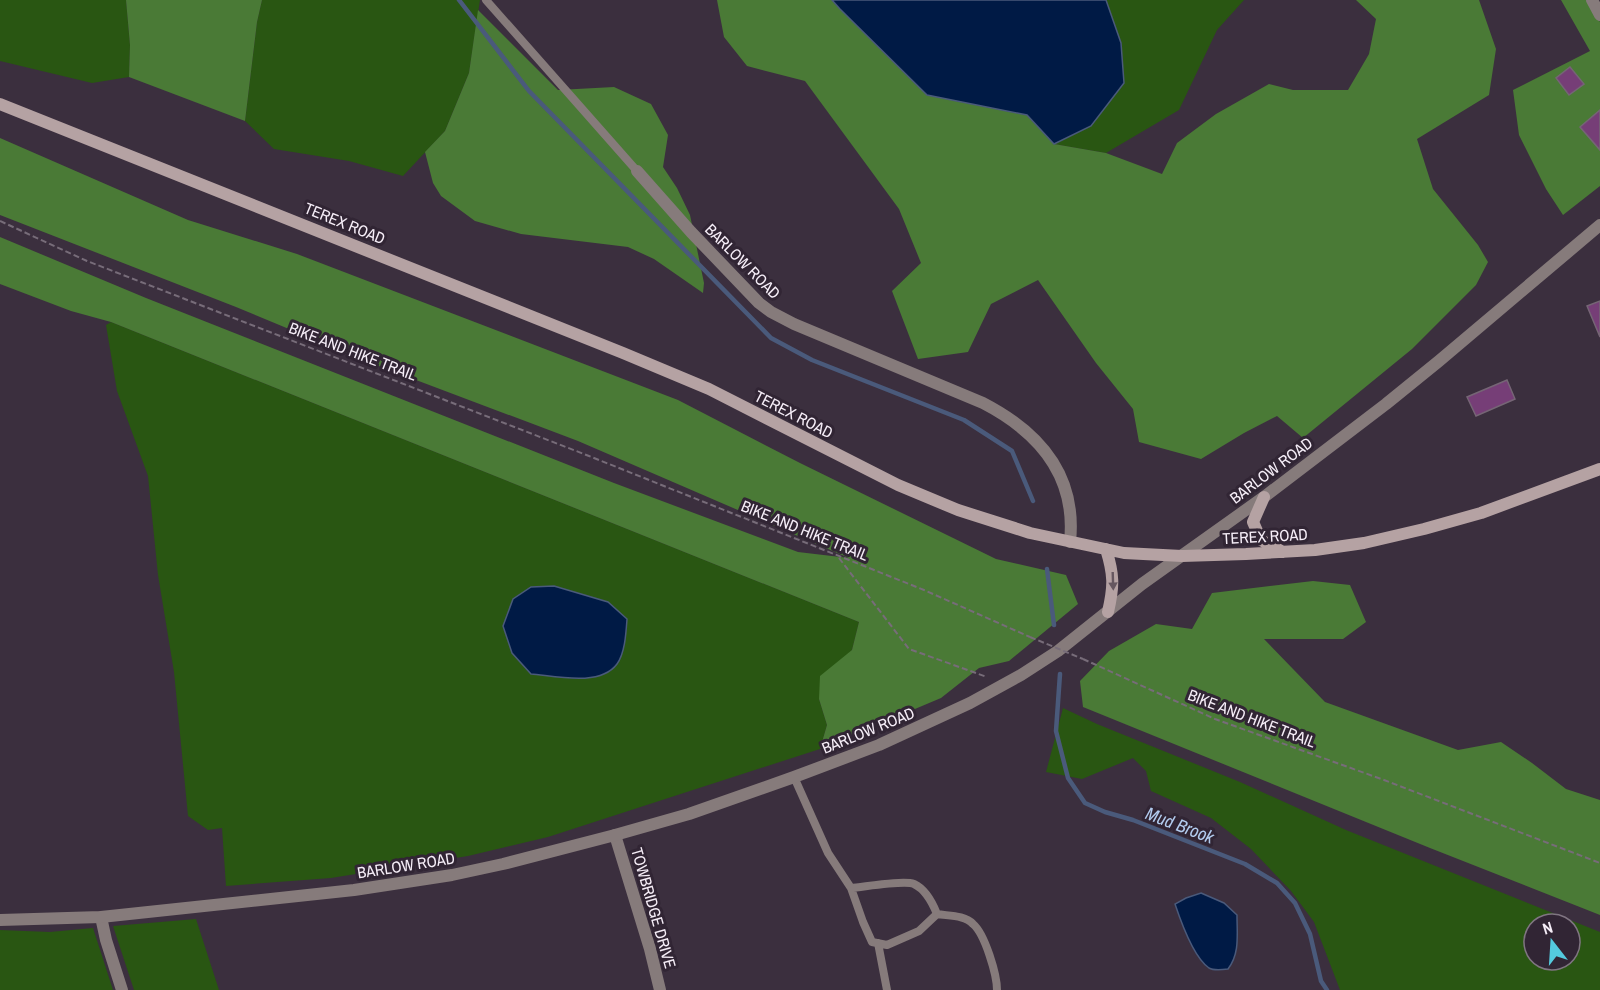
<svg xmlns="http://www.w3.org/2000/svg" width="1600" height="990" font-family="'Archivo Narrow',sans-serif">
	<rect width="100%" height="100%" fill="#3b2f3e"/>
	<!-- green -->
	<path fill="#295612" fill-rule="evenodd" d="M0,0h126l4,45 -1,32 -37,6 -92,-22z
		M262,0h218l-11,73 -24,58 -42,45 -54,-15 -75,-12 -29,-28 12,-99z
		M1106,0h138l-27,30 -38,80 -73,43 -52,-9 37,-18 30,-83z
		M111,322l748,300 -7,28 -33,49 8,26 -7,24 -272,88 -80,19 -137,22 -105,8 -4,-58 -14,2 -20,-14 -14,-144 -16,-97 -10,-99 -31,-85 -11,-66z
		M1063,708l34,16 143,58 106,48 254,102v58h-260l-26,-68 -23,-31 -40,-42 -40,-31 -60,-27 -5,-20 -13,-13 -51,21 -36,-7zM1534,924h36v36h-36z
		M196,919l23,71h-85l-21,-64z
		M93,928l20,62h-113v-60l50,2z"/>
	<!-- forest -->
	<path fill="#4a7a36" d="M126,0h136l-5,22 -12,99 -116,-44 1,-32z
		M717,0h115l8,9 87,86 100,20 27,29 52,9 56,21 15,-31 39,-29 53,-30 24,6h55l21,-36 7,-35 -20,-19h123l17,49 -7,46 -72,44 16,50 45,56 10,17 -12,23 -64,64 -109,89 -26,-22 -33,17 -43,26 -62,-17 -6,-33 -37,-46 -58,-83 -47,24 -23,48 -50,7 -26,-68 29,-28 -22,-54 -94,-128 -58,-15 -23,-29z
		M1561,0h26l13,22v164l-37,29 -17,-26 -27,-54 -6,-45 77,-39z
		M478,10l80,80 56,-3 37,17 17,31 -5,32 14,21 13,27 14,68 -1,10 -49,-34 -26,-12 -107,-13 -46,-13 -34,-25 -8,-13 -8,-31 20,-21 24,-58z
		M0,138l188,82 109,34 381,146 122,63 196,96 70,16 12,29 -69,57 -30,7 -38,30 -121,51 7,-24 -8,-26 1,-23 32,-26 7,-28 -748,-300 -40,-11 -71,-27v-47l146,61 468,185 184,69 51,6 -271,-117 -207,-78 -135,-56 -236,-92z
		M1313,581l37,4 16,37 -23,17h-79l61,63 133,48 43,-8 31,21 34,26 34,11v115l-170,-67 -347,-141 -3,-26 29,-30 47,-27 36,5 20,-36z"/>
	<!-- water -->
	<path fill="#001a45" stroke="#4a5a7b" stroke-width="1.5" d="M832,0h274l15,43 3,40 -33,43 -37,18 -27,-29 -100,-20 -87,-86z
		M554,586l54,16 19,17c-1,14 -2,34 -10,45 -17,23 -62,12 -86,10l-19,-21 -9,-27 10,-27 18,-12z
		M1201,893l23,10 13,12c0,20 3,38 -9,54 -7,1 -14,2 -19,-1 -16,-11 -28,-46 -34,-64l11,-6z"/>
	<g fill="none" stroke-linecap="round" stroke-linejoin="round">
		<!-- stream -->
		<path stroke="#4a5a7b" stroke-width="4.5" d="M459,0l70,91 242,247 41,22 152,60 48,31 21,50
			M1047,569l7,56
			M1060,674l-4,57 12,47 17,25 20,9 28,8 112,44 32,19 18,20 15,31 11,47 6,9"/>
	</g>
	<!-- building -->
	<path fill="#763e77" stroke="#756575" stroke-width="1.5" d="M1570,67l14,17 -15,11 -13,-17z
		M1600,110v40l-20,-23z
		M1600,301v36l-13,-31z
		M1507,380l8,19 -39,17 -9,-19z"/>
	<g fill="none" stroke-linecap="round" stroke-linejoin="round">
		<!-- path -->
		<path stroke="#776c79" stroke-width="2" stroke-dasharray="6 3" stroke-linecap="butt" d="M0,221l87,40 502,195 335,134 106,47
			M839,558l70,91 78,28
			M1083,659l132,60 169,61 216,83"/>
		<!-- service -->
		<path stroke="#867b7b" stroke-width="8" d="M486,0l151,171
			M794,777l34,76 23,35 12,34 9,20 15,3 32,-14 18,-17c-4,-10 -12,-25 -23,-30 -10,-4 -50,3 -63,4
			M937,914c11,2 28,1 36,10 12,10 24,51 24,66
			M878,943l9,47"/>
		<!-- minor -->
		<path stroke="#867b7b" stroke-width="12" d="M1592,0l8,15
			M637,171l54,61 68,71 12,9 23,12 189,79c56,29 94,73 87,139
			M615,835l35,114 10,41
			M101,917l5,23 16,50"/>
		<!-- tertiary -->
		<path stroke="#867b7b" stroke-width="12" d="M0,920l101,-3 253,-27 98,-15 51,-11 112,-29 74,-21 105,-37 85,-32 91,-42 51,-28 37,-24 84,-67 122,-87 122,-93 53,-43 161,-136"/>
		<!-- secondary -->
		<path stroke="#b5a2a3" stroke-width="12" d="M0,104l623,249 86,36 189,96 60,25 72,23 94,20 58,3 64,-2 69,-4 49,-7 60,-14 57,-16 119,-44
			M1264,497l-11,25 8,18 22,12
			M1106,549c8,26 8,37 2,63"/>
		<!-- path-bridge -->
		<path stroke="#776c79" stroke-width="2" stroke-dasharray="6 3" stroke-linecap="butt" d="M1030,637l53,22"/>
	</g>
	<!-- one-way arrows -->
	<defs><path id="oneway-solid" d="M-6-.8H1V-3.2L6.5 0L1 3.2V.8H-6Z" transform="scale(1.5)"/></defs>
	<use fill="#665760" href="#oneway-solid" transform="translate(1113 581) rotate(88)"/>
	<g text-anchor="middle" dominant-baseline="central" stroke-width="6" stroke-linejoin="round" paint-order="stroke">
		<!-- street labels -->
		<g font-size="16" fill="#f6eef8" stroke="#312534">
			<text transform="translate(345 223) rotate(22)">TEREX ROAD</text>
			<text transform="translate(743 261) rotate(45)">BARLOW ROAD</text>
			<text transform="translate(353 351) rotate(21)">BIKE AND HIKE TRAIL</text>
			<text transform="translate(794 414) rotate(27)">TEREX ROAD</text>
			<text transform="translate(1271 470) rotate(-37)">BARLOW ROAD</text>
			<text transform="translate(805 530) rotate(22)">BIKE AND HIKE TRAIL</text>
			<text transform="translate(1265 536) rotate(-3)">TEREX ROAD</text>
			<text transform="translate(1252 718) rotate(21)">BIKE AND HIKE TRAIL</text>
			<text transform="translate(868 730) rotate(-22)">BARLOW ROAD</text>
			<text transform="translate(406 865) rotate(-9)">BARLOW ROAD</text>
			<text transform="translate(654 908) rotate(74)">TOWBRIDGE DRIVE</text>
		</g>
		<!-- water labels -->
		<g font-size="18" font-style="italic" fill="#b2cbee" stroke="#312534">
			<text transform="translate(1180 825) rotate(21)">Mud Brook</text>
		</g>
	</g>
	<!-- north arrow -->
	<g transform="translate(1552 942) rotate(343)"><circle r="28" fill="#312534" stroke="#807582" stroke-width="1.5"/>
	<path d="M0-4.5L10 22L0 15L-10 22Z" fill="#54cade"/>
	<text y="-9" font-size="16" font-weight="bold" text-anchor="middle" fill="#f6eef8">N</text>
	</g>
</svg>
